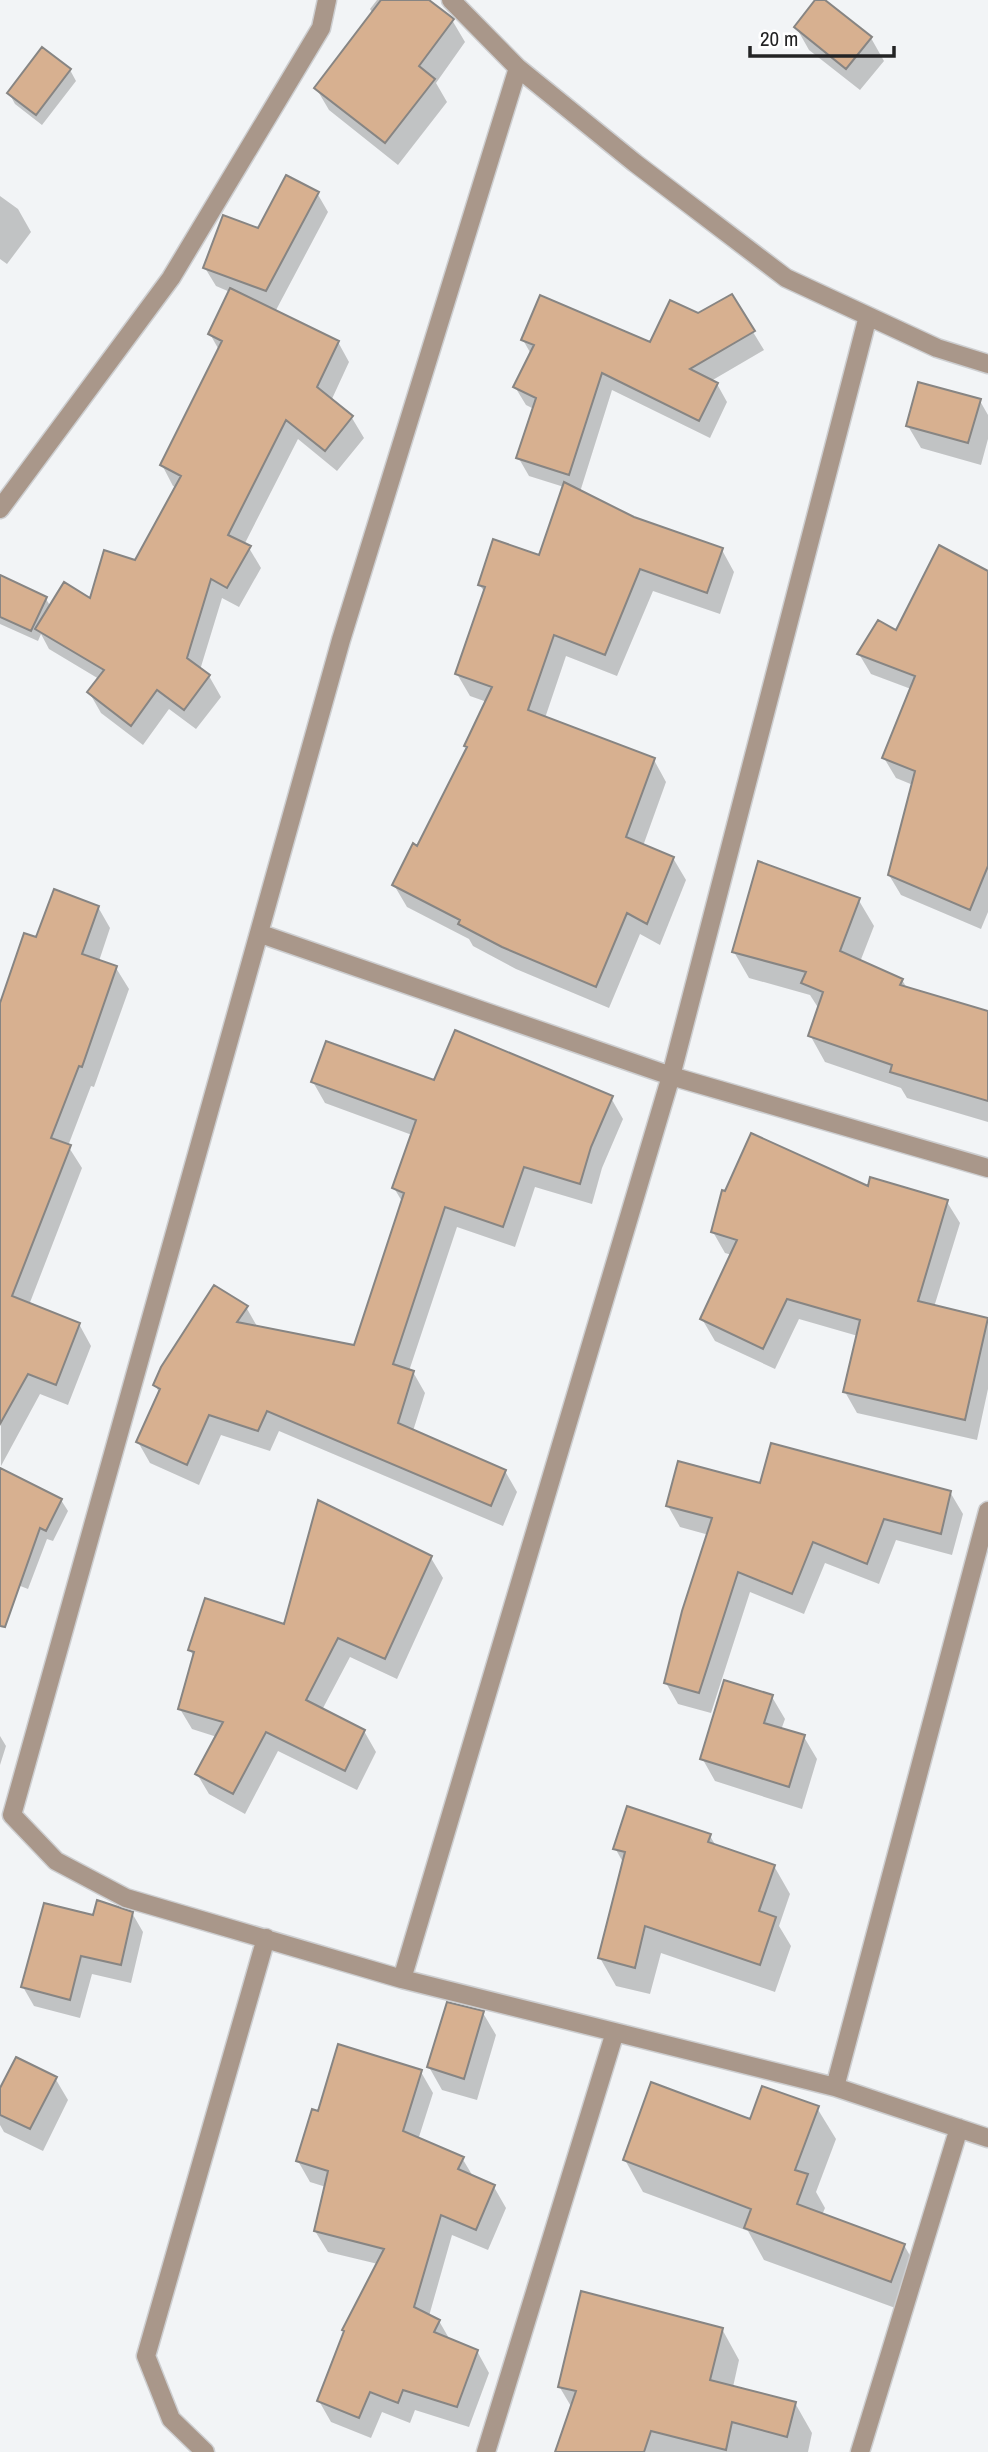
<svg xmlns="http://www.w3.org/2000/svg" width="988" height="2452" font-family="'Archivo Narrow',sans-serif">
	<rect width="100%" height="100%" fill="#f2f4f6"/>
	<!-- shadow -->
	<path fill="#0003" d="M377,0h49l26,20 13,22 -29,41 11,19 -49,63 -69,-55 -13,-22 57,-74 -3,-5z
		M817,0h6l48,38 13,23 -24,29 -51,-40 -13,-23z
		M70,70l6,11 -34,44 -27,-21 -6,-11z
		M317,193l11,19 -53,100 63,30 11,20 -18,39 21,17 12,20 -27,33 -39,-32 -54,106 5,3 12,20 -22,39 -17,-9 -22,72 9,6 12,21 -25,32 -27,-20 -26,36 -42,-32 -12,-21 10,-13 -50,-30 -8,-15 -3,7 -38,-17v-47l46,22 5,8 40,-6 45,-39 41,-74 -4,-2 -11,-21 57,-115 -9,-16 20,-42 -14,-6 -11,-18 53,-38z
		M0,196l18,13 13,23 -24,32 -7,-5z
		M731,296l33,54 -53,31 6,3 10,18 -17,36 -98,-48 -32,102 53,27 89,31 12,22 -14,42 -67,-23 -36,85 -51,-20 -21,62 109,42 12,22 -23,64 30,12 13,22 -26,65 -20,-11 -31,74 -93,-39 -43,-23 -4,-7 -62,-32 -13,-22 24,-37 50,-98 -2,-4 21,-44 -17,-6 -13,-22 28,-81 -6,-9 61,-27 24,-70 -35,-11 -11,-19 16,-48 -8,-4 -11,-18 16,-33 -8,-14 128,4z
		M980,401l8,14v24l-7,26 -60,-17 -13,-22z
		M988,573v339l-7,17 -80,-34 -12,-20 24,-90 -17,-7 -12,-20 27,-69 -40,-15 -12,-20h73z
		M858,899l16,27 -14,36 42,18 5,8 81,25v109l-81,-24 -6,-10 -76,-26 -15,-27 9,-26 -9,-14 -61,-17 -15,-26z
		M98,907l12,21 -11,33 17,7 13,21 -35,98 -3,-1 -23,60 14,22 -53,137 50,19 12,22 -23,59 -28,-11 -39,72 -1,-458 37,-68z
		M313,1082h122l176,16 12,21 -21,49 -10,36 -57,-17 -20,60 -58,-20 -48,144 4,1 12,21 -12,38 92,40 12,21 -14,34 -224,-95 -9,20 -49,-16 -22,50 -49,-22 -12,-21 22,-48 -5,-9 91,-78 12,21 97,19 48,-144 -9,-15 18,-53 -87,-32z
		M869,1188l78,14 13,21 -26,84 53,12 1,2v68l-11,51 -120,-27 -12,-21 13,-56 -59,-17 -24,50 -60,-28 -13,-22 30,-64 -7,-2 -12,-21z
		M761,1486l189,6 13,22 -11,41 -56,-15 -17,44 -54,-21 -21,51 -54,-22 -39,121 -33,-9 -12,-21 43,-148 -29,-8 -12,-21z
		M0,1490l61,10 7,11 -15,30 -6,-2 -19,50 -28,-11z
		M431,1558l12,20 -46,101 -47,-22 -28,53 42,21 12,21 -19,38 -79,-39 -33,63 -36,-20 -12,-20 20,-37 -25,-8 -12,-20 14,-52 -4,-7 95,-24z
		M772,1697l13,22 -4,11 23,7 13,22 -15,50 -87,-28 -13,-23z
		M0,1736l6,10 -6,19z
		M710,1836l6,10 58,20 16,28 -11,32 12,20 -16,46 -114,-39 -11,41 -34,-8 -16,-28 24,-94 -9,-16z
		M132,1913l11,19 -12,51 -39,-9 -12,44 -46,-12 -11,-19 72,-69z
		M483,2013l13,22 -19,65 -35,-10 -13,-23z
		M421,2072l12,21 -15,47 44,18 12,20 20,9 12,21 -18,42 -36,-15 -23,81 10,5 11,19 27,11 12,22 -20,54 -54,-17 -5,13 -28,-11 -11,26 -40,-16 -12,-21 59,-137 -50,-12 -13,-21 11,-44 -16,-5 -12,-21 21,-48z
		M55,2078l13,22 -25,51 -39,-19 -4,-7v-33z
		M817,2108l19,31 -20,53 9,16 -3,7 82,30 18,32 -13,36 -145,-53 -16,-29 -105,-39 -18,-32 126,-39z
		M722,2329l17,31 -6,27 62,16 17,30 -4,19h-251l15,-44 -13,-22z"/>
	<!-- building -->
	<path fill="#d7b090" stroke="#878583" stroke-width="2" d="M381,0h48l25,19 -35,47 16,13 -50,64 -71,-55z
		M815,0h10l47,37 -26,32 -52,-42z
		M42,47l29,22 -35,46 -29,-22z
		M286,175l33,17 -53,99 -63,-23 20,-53 35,13z
		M230,288l109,53 -22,46 36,29 -28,35 -39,-31 -58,115 23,11 -24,42 -16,-9 -24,79 23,17 -26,35 -27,-20 -26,36 -44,-34 17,-22 -69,-41 29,-47 26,16 14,-48 31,10 46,-84 -21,-11 62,-124 -14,-7z
		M732,294l23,37 -65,38 28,14 -19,38 -97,-48 -33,102 -53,-17 20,-60 -23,-11 21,-42 -13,-5 19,-45 110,47 20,-42 28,13z
		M918,382l63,17 -13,44 -62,-17z
		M564,482l70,35 89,31 -16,45 -67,-24 -35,86 -51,-20 -26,75 127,48 -29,79 48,20 -27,67 -20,-11 -31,74 -94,-40 -44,-23 2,-4 -68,-35 21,-42 4,3 50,-99 -3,-1 28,-59 -37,-13 30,-87 -7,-2 15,-46 46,16z
		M939,545l49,26v295l-18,44 -82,-35 27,-104 -33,-13 33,-82 -58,-22 21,-34 18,10z
		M0,575l47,22 -16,34 -31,-14z
		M758,861l102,37 -20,53 63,28 -3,6 88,26v90l-98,-29 2,-7 -84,-29 15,-44 -22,-9 5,-11 -74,-20z
		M54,889l45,17 -17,48 35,12 -35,101 -3,-1 -28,72 20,7 -59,151 68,27 -24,62 -28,-11 -28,50v-421l24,-70 12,4z
		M455,1030l158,66 -22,51 -11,37 -56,-17 -21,60 -58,-20 -52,157 21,7 -16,52 108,47 -15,36 -224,-95 -9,20 -49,-16 -22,50 -51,-23 24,-53 -7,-4 8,-18 53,-82 34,21 -11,16 117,23 50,-152 -12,-5 24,-68 -105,-38 15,-41 108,39z
		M751,1133l117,53 2,-9 78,23 -30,101 70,17 -23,102 -122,-28 17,-72 -73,-21 -24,50 -63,-30 37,-79 -26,-8 11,-42 3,1z
		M771,1443l180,48 -10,43 -57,-15 -17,45 -54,-22 -21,52 -54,-22 -39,121 -35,-10 18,-72 30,-93 -46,-12 12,-45 82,22z
		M0,1468l62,31 -16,32 -6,-3 -35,99 -5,-1z
		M318,1500l114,56 -47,103 -47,-21 -32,62 59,30 -20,41 -79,-39 -33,62 -38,-20 28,-52 -45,-13 16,-57 -6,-2 17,-52 79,26z
		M724,1680l49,15 -9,28 41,12 -16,52 -89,-28z
		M627,1806l84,28 -3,8 67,23 -16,46 17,6 -16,48 -115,-39 -10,42 -37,-10 27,-106 -12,-3z
		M97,1900l36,12 -12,53 -40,-9 -11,44 -49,-13 23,-84 49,12z
		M447,2002l37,9 -20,68 -37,-12z
		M338,2044l84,26 -19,61 61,26 -6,12 37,16 -19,45 -35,-15 -27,92 26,13 -6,12 44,18 -21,57 -54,-17 -5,13 -28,-11 -11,26 -42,-17 27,-70 -2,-1 42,-81 -70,-18 14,-60 -32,-10 16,-52 6,2z
		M16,2057l41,20 -27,52 -30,-14v-27z
		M651,2082l99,37 12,-33 57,20 -24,64 13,4 -11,30 108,40 -14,38 -147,-54 7,-19 -128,-49z
		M581,2291l142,37 -13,52 86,22 -9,35 -55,-15 -6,28 -75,-19 -7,21h-89l21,-61 -18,-4z"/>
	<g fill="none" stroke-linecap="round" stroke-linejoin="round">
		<defs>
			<path id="street" d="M451,0l67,68 117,95 151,115 151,70 51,16
				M518,68l-177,572 -329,1175 44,46 70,37 276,81 433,108 153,51
				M0,509l171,-231 150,-250 6,-28
				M261,934l410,142 317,92
				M402,1979l269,-903 197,-760
				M835,2087l153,-576
				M205,2452l-34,-33 -25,-63 120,-418
				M486,2452l129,-420
				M860,2452l99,-324"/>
		</defs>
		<!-- street casing -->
		<use href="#street" stroke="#cdced0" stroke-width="21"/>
		<!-- street -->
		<use href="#street" stroke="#a9978a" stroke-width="18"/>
	</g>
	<!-- scale -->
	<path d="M750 46v10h144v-10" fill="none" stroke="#232324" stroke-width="3.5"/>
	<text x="760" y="46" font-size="21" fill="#232324" stroke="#ffffff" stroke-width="5" paint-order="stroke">20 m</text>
</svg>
